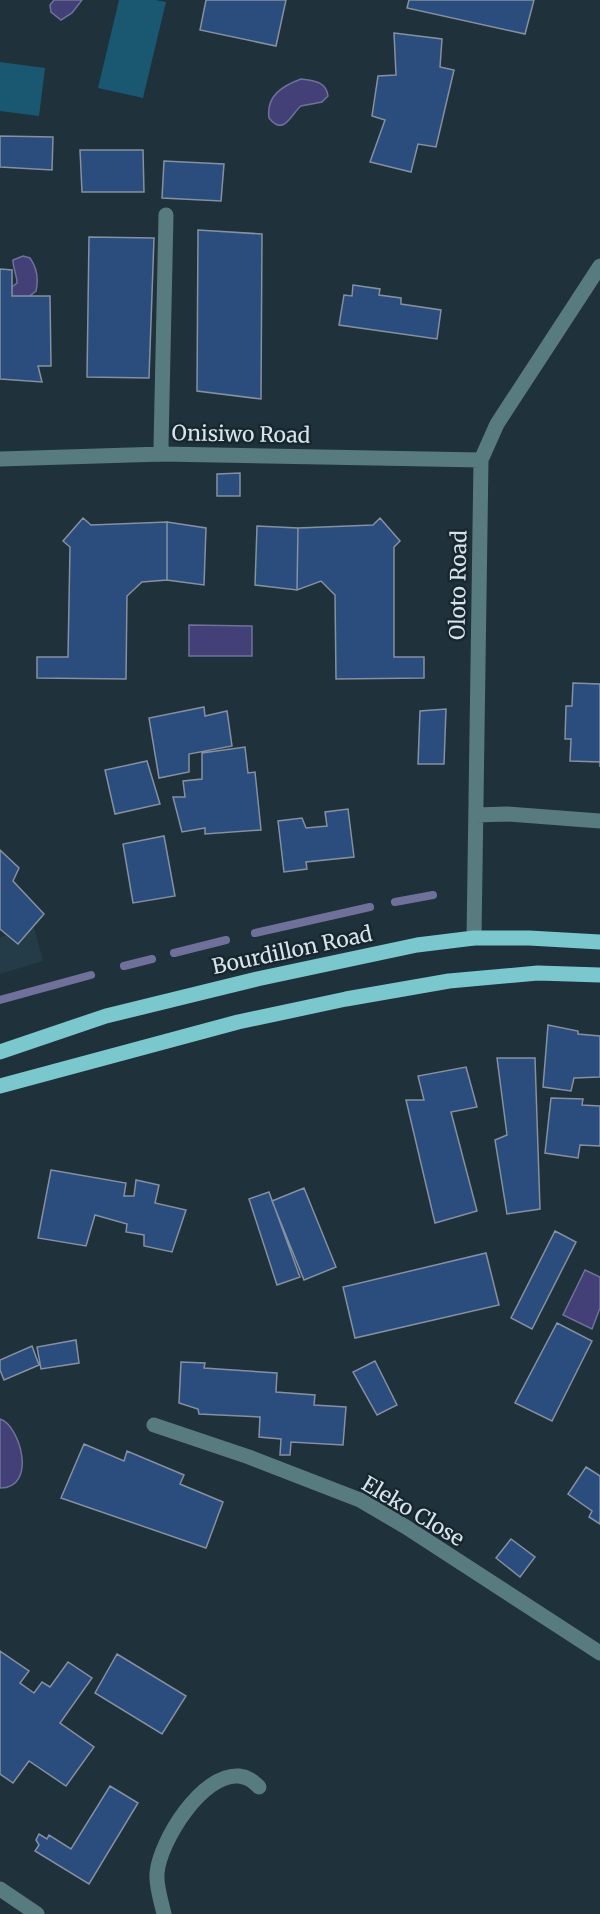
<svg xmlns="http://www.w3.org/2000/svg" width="600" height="1914" font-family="Merriweather,serif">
	<rect width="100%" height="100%" fill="#1f313a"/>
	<!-- built -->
	<path fill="#243c48" d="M34,927l9,34 -43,13v-37z"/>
	<!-- green -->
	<path fill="#1a5770" d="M119,0h37l10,2 -23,96 -45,-10z
		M0,62l45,6 -6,48 -39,-5z"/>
	<!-- water -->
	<path fill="#434077" stroke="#70719a" stroke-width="1.5" d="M54,0h28l-10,13 -11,7 -10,-8 -1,-7z
		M301,79c13,2 25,2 27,17l-6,6 -21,4c-10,8 -17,31 -32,12 -3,-22 13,-32 32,-39z
		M23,256l7,2c7,10 9,20 6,33l-9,7 -16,1 -2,-10 8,-6c0,-8 -4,-14 -4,-23z
		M189,625l63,1v30h-63z
		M585,1270l15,7v31l-8,21 -29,-14z
		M0,1419c20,6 38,69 0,69z"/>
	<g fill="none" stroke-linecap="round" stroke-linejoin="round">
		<!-- stream -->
		<path stroke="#70719a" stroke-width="8" d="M395,902l38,-7
			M255,933l115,-26
			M174,953l52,-13
			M124,966l28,-7
			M0,1000l91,-25"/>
	</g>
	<!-- building -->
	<path fill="#2b4d7e" stroke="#8590a1" stroke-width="1.5" d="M206,0h80l-10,46 -76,-16z
		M409,0h125l-9,34 -118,-26z
		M394,33l48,6 -2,28 14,3 -18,77 -18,-3 -7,28 -41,-10 15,-42 -13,-4 6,-40 18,-1z
		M0,136l53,1 -1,33 -52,-3z
		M80,150h63l1,42h-62z
		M164,161l60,3 -3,37 -59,-3z
		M198,230l64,4 -1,165 -64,-8z
		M89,237l65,1 -5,140 -62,-1z
		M0,269l12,1v26h38l1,70h-13l4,16 -42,-3z
		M353,285l27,4 -1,6 22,3v6l40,6 -4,29 -98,-14 5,-30 8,1z
		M240,473v23h-23v-22z
		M83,518l8,7 76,-3v58l-25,2 -15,14 -1,83 -89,-1v-21h31l2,-110 -7,-6z
		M380,518l20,23 -6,6v110h30v21l-88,1 -1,-84 -14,-14 -24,9 1,-62 75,-3z
		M167,522l39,6 -2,57 -37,-5z
		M257,526l41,2 -1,62 -42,-5z
		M573,683l27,1v83v-5l-30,-1 1,-22h-6l1,-33h6z
		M204,707l1,9 22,-5 5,35 -43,8v18l-30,6 -10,-60z
		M446,709l-2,55h-26l2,-53z
		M245,747l3,26 7,-1 6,58 -56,4v-6l-23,4 -9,-35h12l-2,-16 19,-2v-26z
		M147,761l13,43 -45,10 -10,-44z
		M348,809l6,48 -48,5 1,7 -23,3 -6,-51 24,-3 4,10 21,-2 -2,-14z
		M164,836l11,60 -42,7 -10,-59z
		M0,850l19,18 -6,13 31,33 -26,30 -18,-15z
		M548,1025l30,6v3l22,2v41l-26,1 -3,13 -28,-4z
		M497,1058h38l5,151 -33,5 -12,-74 12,-5z
		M466,1067l11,40 -26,5 26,99 -42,12 -29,-123h18l-6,-24z
		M551,1098l32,1 -1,6 18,1v40l-20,-1 -2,13 -33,-5z
		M51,1170l75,13 -2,13h10l2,-16 23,5 -4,18 31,7 -14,42 -28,-6v-11l-18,-3 1,-8 -32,-9 -9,31 -48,-8z
		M304,1188l32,79 -32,13 -32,-79z
		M269,1192l31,85 -23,8 -28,-86z
		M555,1231l21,11 -44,87 -21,-11z
		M486,1253l13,52 -144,33 -12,-51z
		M557,1323l35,18 -40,80 -37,-18z
		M76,1340l3,23 -38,6 -4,-22z
		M32,1346l7,19 -35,15 -4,-10v-10z
		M375,1361l22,44 -20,10 -24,-43z
		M181,1362l24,1 -1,5 73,5 -1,19 39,3 -1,10 32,2 -3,38 -52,-3 -1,13h-10l1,-16 -22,-2 1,-20 -61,-3 -1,-5 -19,-6z
		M84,1444l40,17 3,-10 57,24 -4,9 43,18 -17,46 -145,-50z
		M586,1467l14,9v48l-11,-7 3,-6 -24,-17z
		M511,1539l24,18 -15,20 -24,-19z
		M0,1651l29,20 -9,12 14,10 8,-11 8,5 18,-25 24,16 -32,45 34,24 -28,39 -37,-25 -16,22 -13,-9z
		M117,1654l69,42 -24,38 -67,-41z
		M110,1786l28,17 -49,81 -54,-33 4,-6 -3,-5 3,-6 8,5 2,-4 22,14z"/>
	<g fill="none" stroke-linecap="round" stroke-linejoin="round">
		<!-- minor -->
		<path stroke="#577b7e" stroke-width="15" d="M163,454l-2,-8 5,-231
			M0,459l163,-5 318,6
			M476,815l31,-1 93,7
			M474,938l7,-478 16,-36 103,-158
			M154,1425l95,32 111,43 46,27 194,126
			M0,1889l37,25
			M164,1914c-3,-14 -8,-27 -7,-41 3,-32 45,-100 82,-97 9,1 14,5 20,11"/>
		<!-- major -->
		<path stroke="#7ac7ce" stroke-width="15" d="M0,1052l106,-36 151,-37 160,-34 57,-7h55l71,4
			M0,1086l238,-64 108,-23 103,-18 89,-8 62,2"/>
	</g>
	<g text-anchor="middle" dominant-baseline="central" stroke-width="5" stroke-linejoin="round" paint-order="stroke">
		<!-- street labels -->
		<g font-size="21" fill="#d9e4ea" stroke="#162730">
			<text transform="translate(241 434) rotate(1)">Onisiwo Road</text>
			<text transform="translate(458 585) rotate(-89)">Oloto Road</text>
			<text transform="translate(292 950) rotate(-12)">Bourdillon Road</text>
			<text transform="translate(413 1511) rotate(31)">Eleko Close</text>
		</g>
	</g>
</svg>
